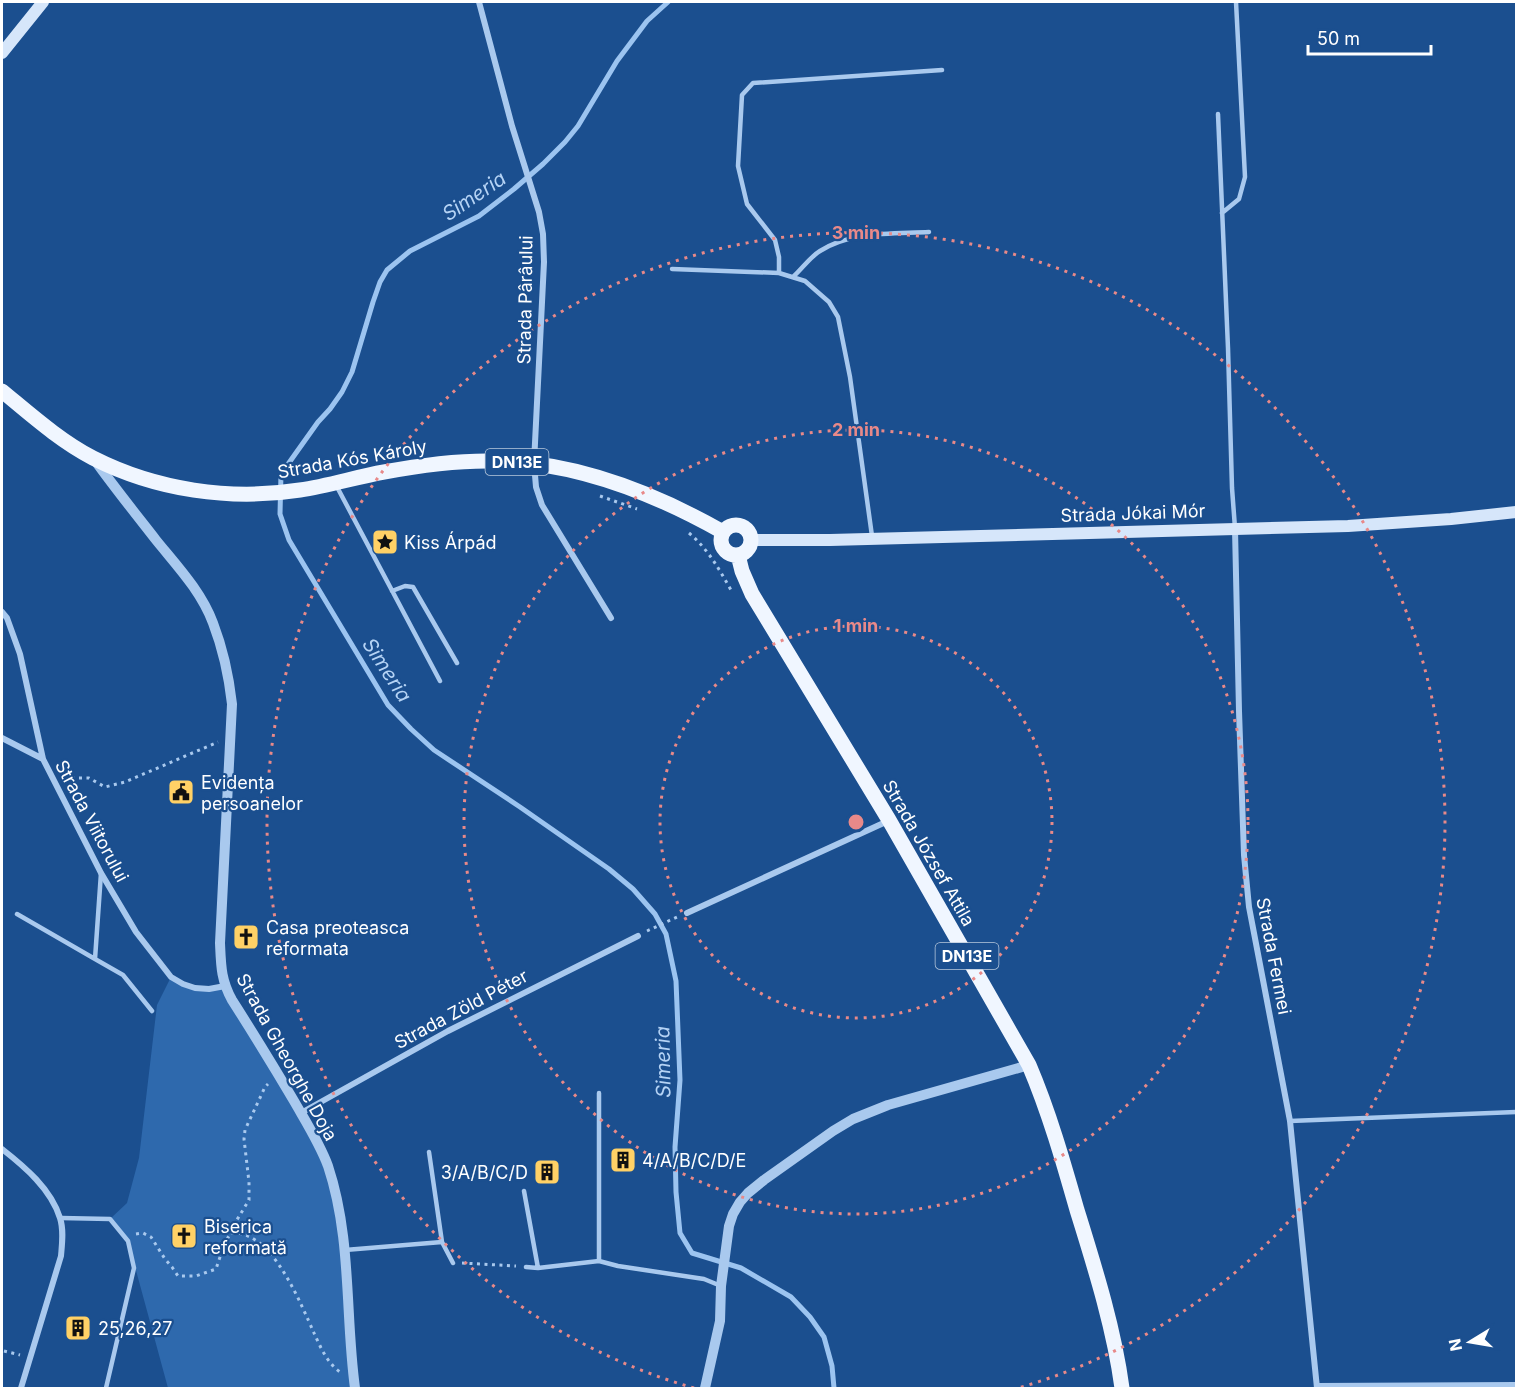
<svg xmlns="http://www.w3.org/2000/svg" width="1518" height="1390" font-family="Inter,sans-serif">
	<rect width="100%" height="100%" fill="#1b4f8f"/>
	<!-- green -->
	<path fill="#2e69ad" d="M171,977l24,11 30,-2 76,127 33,79 21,196h-187l-40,-147 -18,-22 17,-16 12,-45 18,-153z"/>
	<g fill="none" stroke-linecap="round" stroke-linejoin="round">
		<!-- stream -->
		<path stroke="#9cc4f0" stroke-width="5" d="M668,2l-21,19 -30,40 -39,65 -13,16 -22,22 -29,25 -35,27 -69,35 -23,19 -7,12 -7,20 -21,70 -10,20 -12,17 -12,13 -37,52 -1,40 9,26 99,165 23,24 23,21 86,57 89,62 24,20 22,25 11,20 10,47 4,99 -5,67 1,45 4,41 12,20 49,15 50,29 19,20 14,20 8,29 2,22"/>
		<!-- path -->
		<path stroke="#a9c9ee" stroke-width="3" stroke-dasharray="3 4.5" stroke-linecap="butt" d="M600,496l37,13
			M689,533c19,16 30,36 42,57
			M64,778h25l16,9 20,-5 93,-40
			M647,931l30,-14
			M231,1233l4,-10 14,-23v-18l-5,-43 1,-9 20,-43 3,-3
			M136,1234l7,-1 8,4 14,22 7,8 6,9h18l20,-7 9,-27 6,-9c4,0 10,0 14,2 32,10 56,69 69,98 6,13 13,30 26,39
			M462,1263l54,3
			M4,1351l16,4"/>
		<!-- service -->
		<path stroke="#a9c9ee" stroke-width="4.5" d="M1218,114l10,234 4,140 3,40
			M1222,213l17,-14 6,-22 -9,-175
			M672,269l107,4 26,8 24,21 9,15 12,60 22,159
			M779,273v-16l-4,-17 -28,-36 -9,-38 4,-71 11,-12 189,-13
			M793,277c9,-8 17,-20 27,-26 32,-20 73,-17 109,-19
			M336,485l104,196
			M392,591l13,-5 8,1 44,76
			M101,873l-6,86 28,16 29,36
			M17,914l78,45
			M599,1093v168
			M1290,1121l226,-9
			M429,1152l13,90
			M524,1191l14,77
			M61,1218l49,1 18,22 6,27 -28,120
			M345,1250l97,-8 11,21
			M526,1267l12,1 61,-7 19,5 86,13 17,7"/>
		<!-- minor -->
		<path stroke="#a9c9ee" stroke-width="6" d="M479,2l33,124 27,86 4,22 1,28 -10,201 2,24 6,18 69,113
			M1235,529l4,182 5,144 5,52 41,214 27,267
			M2,612l5,6 13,36 23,105 58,114 35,59 35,45 12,7 12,4 14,1 16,-3
			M2,738l41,21
			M687,913l201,-92
			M301,1113l147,-82 190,-95
			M2,1149c23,18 49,40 58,69 4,12 2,26 1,38l-40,132
			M1317,1386l199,-1"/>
		<!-- tertiary -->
		<path stroke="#a9c9ee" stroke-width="10" d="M94,459c20,28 41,54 62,81 21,26 45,51 57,83 10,26 16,54 19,81l-12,239c1,23 1,37 12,57 21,33 42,67 62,101 12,21 26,43 34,65 24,72 17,149 27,222
			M705,1388l15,-67 1,-35 8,-60 4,-12 7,-12 8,-9 16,-13 69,-49 20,-12 35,-14 141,-40"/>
		<!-- secondary -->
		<path stroke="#d6e6fa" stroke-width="12" d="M2,53l41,-51
			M750,540h80l518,-14 103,-7 65,-7"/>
		<!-- primary -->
		<path stroke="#f0f6ff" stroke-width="15" d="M2,391c28,23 58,50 91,67 63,32 137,43 207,32 28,-4 56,-13 84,-18 37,-7 75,-12 112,-11 81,1 158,32 227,71
			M721 540a15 15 0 1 1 30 0a15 15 0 1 1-30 0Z
			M738,555l4,16 10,23 137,226 140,245c20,47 34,96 48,145 18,58 37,118 45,178"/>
	</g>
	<!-- distance rings -->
	<g fill="none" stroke="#e88989" stroke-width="3" stroke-dasharray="3 6">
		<circle cx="856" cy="822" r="196"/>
		<circle cx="856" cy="822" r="392"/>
		<path d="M694 1388A589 589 0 1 1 1018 1388"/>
	</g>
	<!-- icons -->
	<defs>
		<symbol id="sight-square" viewBox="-11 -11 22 22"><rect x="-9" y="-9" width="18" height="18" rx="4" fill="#ffd166" stroke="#1b4f8f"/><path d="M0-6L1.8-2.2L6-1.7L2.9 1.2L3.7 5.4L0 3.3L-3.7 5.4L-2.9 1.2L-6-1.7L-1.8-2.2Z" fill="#111"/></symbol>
		<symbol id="civic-square" viewBox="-11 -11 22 22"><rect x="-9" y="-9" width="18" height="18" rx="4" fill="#ffd166" stroke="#1b4f8f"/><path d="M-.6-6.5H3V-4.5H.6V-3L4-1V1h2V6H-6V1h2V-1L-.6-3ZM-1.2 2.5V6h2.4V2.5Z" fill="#111"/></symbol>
		<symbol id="church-square" viewBox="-11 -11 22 22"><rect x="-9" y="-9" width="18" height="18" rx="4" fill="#ffd166" stroke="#1b4f8f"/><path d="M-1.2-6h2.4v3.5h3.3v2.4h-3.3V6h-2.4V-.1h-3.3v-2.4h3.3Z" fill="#111"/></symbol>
		<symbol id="building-square" viewBox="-11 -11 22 22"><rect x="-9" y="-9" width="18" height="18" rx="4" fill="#ffd166" stroke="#1b4f8f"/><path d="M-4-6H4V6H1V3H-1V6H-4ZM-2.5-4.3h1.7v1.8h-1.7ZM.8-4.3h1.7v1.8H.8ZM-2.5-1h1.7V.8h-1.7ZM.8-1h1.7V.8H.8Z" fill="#111"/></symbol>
	</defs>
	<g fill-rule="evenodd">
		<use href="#sight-square" x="370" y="527" width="30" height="30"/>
		<use href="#civic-square" x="166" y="777" width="30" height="30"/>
		<use href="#church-square" x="231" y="922" width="30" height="30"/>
		<use href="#building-square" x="608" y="1145" width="30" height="30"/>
		<use href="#building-square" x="532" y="1157" width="30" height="30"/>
		<use href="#church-square" x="169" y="1221" width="30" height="30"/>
		<use href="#building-square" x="63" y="1313" width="30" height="30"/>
	</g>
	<g text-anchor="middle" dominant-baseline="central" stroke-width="4.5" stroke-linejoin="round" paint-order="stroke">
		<!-- shield labels -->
		<g fill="#1b4f8f" stroke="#bbcadd" stroke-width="1.5">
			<rect x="485.5" y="449" width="63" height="26" rx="4.5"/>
			<rect x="935.5" y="943" width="63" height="26" rx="4.5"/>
		</g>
		<g font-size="16" font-weight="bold" fill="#fff">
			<text x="517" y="462">DN13E</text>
			<text x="967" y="956">DN13E</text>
		</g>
		<!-- street labels -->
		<g font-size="18" fill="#fff" stroke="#1b4f8f">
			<text transform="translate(525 300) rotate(-89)">Strada Pârâului</text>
			<text transform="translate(352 459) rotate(-10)">Strada Kós Károly</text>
			<text transform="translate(1133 513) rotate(-2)">Strada Jókai Mór</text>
			<text transform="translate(92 821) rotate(62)">Strada Viitorului</text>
			<text transform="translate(929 853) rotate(60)">Strada József Attila</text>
			<text transform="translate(1274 956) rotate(79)">Strada Fermei</text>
			<text transform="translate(461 1009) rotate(-28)">Strada Zöld Péter</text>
			<text transform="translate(287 1057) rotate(61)">Strada Gheorghe Doja</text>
		</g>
		<!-- poi labels -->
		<g font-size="18" fill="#fff" stroke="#1b4f8f" text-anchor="start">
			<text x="404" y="542">Kiss Árpád</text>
			<text x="201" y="782">Evidența<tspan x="201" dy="21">persoanelor</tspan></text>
			<text x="266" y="927">Casa preoteasca<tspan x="266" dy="21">reformata</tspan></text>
			<text x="642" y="1160">4/A/B/C/D/E</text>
			<text x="528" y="1172" text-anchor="end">3/A/B/C/D</text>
			<text x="204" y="1226">Biserica<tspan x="204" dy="21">reformată</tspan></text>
			<text x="98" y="1328">25,26,27</text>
		</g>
		<!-- water labels -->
		<g font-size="20" font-style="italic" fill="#b5d3f5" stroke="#1b4f8f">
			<text transform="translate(474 196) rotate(-34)">Simeria</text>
			<text transform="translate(387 670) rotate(57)">Simeria</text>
			<text transform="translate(663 1062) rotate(-91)">Simeria</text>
		</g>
	</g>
	<circle cx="856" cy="822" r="9" fill="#e88989" stroke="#1b4f8f" stroke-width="3"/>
	<g font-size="18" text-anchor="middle" font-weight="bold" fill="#e88989" stroke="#1b4f8f" stroke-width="4.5" stroke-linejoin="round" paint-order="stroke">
		<text x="856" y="239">3 min</text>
		<text x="856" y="436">2 min</text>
		<text x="856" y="632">1 min</text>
	</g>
	<!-- border -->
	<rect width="1518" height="1390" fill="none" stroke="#ffffff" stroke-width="6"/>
	<!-- north arrow -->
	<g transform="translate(1470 1342) rotate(259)" stroke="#1b4f8f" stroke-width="4.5" paint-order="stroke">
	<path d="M0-4.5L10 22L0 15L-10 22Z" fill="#ffffff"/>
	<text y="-9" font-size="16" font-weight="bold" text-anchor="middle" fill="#ffffff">N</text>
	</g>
	<!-- scale -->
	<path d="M1308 45v9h123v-9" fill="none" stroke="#ffffff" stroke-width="3"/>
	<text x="1317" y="45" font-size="18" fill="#ffffff" stroke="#1b4f8f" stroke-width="4.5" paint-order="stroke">50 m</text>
</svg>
